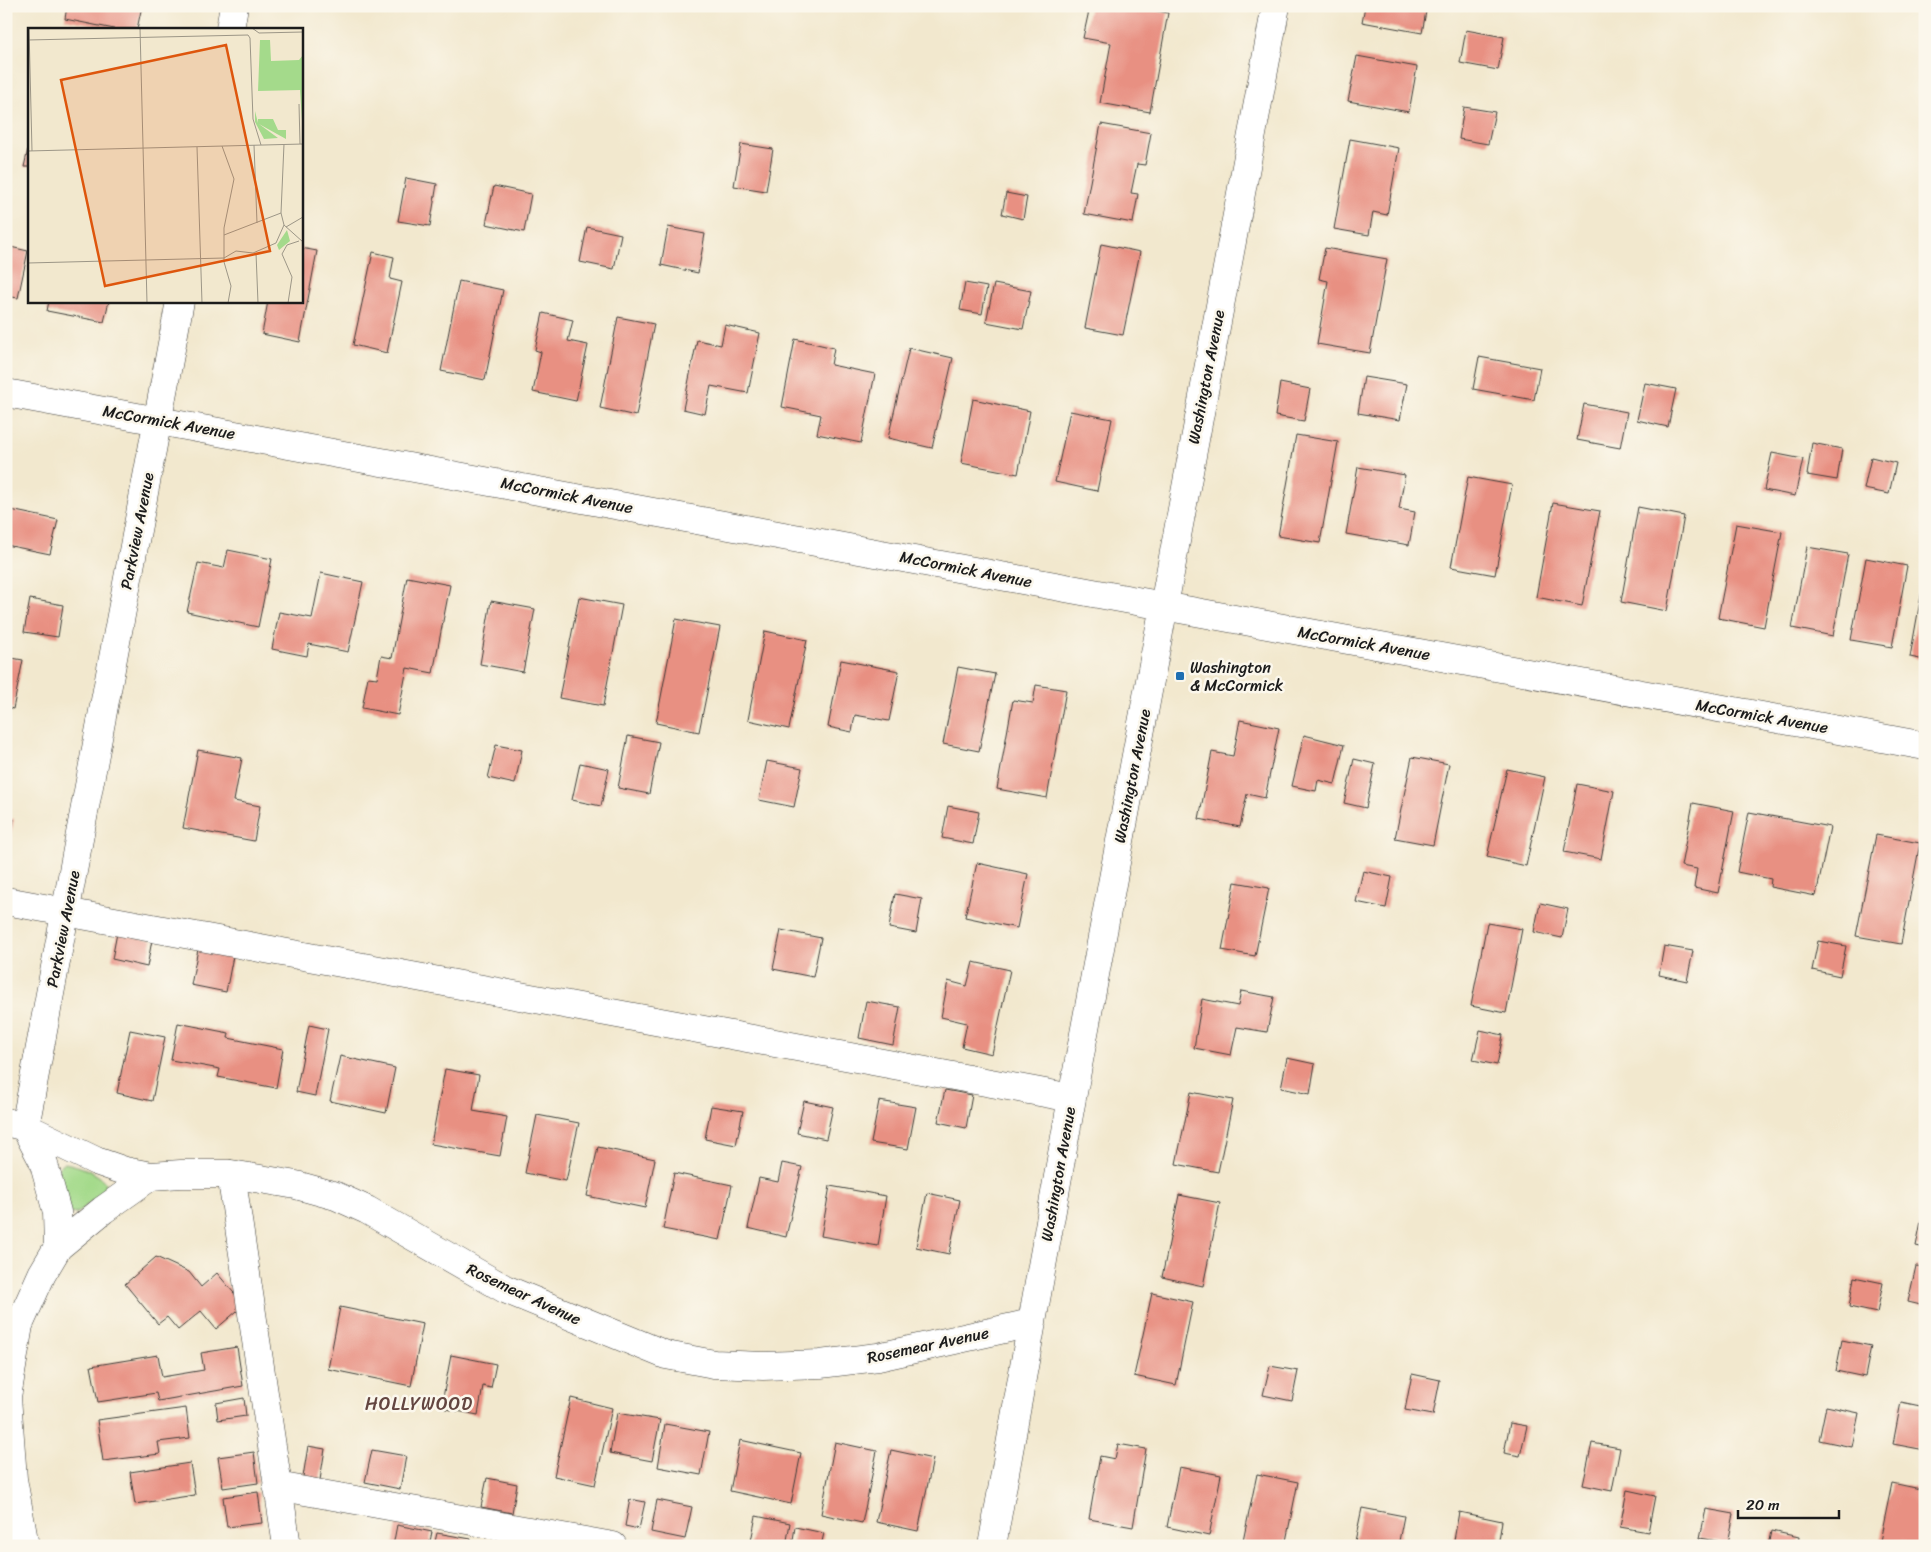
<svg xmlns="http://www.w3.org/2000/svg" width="1931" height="1552" font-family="Sriracha,sans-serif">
	<rect width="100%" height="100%" fill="#fbf7ec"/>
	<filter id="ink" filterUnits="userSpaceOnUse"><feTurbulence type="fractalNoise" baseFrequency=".02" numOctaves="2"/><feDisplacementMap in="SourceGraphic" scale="10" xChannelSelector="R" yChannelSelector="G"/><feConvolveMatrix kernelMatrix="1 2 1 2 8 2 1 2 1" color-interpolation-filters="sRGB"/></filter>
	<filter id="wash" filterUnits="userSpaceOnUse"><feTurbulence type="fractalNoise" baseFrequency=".0096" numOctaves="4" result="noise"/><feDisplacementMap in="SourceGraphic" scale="20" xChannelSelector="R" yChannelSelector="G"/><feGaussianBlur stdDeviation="1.12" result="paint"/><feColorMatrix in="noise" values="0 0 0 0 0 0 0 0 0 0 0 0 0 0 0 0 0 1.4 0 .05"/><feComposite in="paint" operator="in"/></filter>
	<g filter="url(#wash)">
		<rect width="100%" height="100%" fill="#f2e8ce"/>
		<!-- green -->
		<path fill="#a4da8b" stroke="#607b54" d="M64,1163c14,2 33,9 42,20l-5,11 -25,20 -6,-1 -12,-42 2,-5z"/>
		<g id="blocks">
			<!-- building -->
			<path fill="#e89082" d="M67,6h75l-5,23h-23l-49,-10z
				M1090,6h42l36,7 -18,99 -50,-9 11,-60 -28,-5z
				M1365,6h62l-5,27 -60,-11z
				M1466,30l38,7 -6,33 -38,-7z
				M1357,56l60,11 -8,45 -61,-11z
				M1464,107l31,5 -7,32 -29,-5z
				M1101,124l50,9 -6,32 -8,-1 -6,29 7,1 -5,29 -49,-9z
				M1350,139l49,9 -12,67 -14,-3 -4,23 -35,-6z
				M741,144l32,5 -7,42 -32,-5z
				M28,149l1,1v17h-5z
				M406,178l31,6 -7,42 -32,-5z
				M494,186l37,8 -7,38 -38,-8z
				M1006,193l21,4 -4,22 -21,-5z
				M587,227l34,7 -7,35 -34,-7z
				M668,227l37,7 -7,39 -37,-8z
				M1101,244l39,8 -17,83 -38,-7z
				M6,246l22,5 -10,47 -12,-2z
				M301,248l16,3 -17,91 -38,-8 6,-33h33z
				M1325,248l62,11 -17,94 -53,-9 11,-63 -9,-2z
				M373,252l21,5 -4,22 12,3 -15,71 -34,-8z
				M459,281l44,9 -18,90 -44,-9z
				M965,283l22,4 -5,27 -22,-4z
				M994,284l37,7 -8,38 -37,-7z
				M49,301h60l-5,21 -57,-11z
				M543,313l30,7 -5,21 20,4 -12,56 -43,-9 8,-40 -6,-2z
				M618,317l36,7 -18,92 -36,-8z
				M725,325l35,8 -12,60 -37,-7 -6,28 -22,-5 14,-69 24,5z
				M795,339l39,9 -3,17 44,9 -14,69 -44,-9 4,-19 -39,-8z
				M909,348l44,10 -21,90 -44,-10z
				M1479,357l61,11 -6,32 -61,-11z
				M1364,377l43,7 -7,36 -42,-7z
				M1280,383l30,6 -6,32 -29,-5z
				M1645,383l31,6 -8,38 -31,-7z
				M973,399l57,12 -12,63 -57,-11z
				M1584,404l43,8 -7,36 -43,-8z
				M1070,411l42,8 -15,72 -42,-9z
				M1296,435l42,7 -18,101 -42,-7z
				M1812,443l30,6 -5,31 -30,-5z
				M1772,453l31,6 -8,37 -31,-6z
				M1871,457l25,6 -7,31 -25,-5z
				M1358,467l47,8 -6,34 16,3 -6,33 -63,-11z
				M1468,477l44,8 -17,90 -44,-8z
				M1553,503l47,8 -18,95 -46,-9z
				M1638,507l46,9 -17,95 -46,-9z
				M11,510l47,10 -8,34 -44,-9z
				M1736,524l46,8 -18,95 -46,-9z
				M1807,547l41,7 -15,82 -41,-8z
				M228,550l44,9 -14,68 -71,-15 11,-49 26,5z
				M1866,558l41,8 -15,81 -41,-7z
				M321,573l42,9 -15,70 -39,-8 -2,12 -35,-7 7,-37 33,6z
				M407,577l43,8 -17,88 -26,-5 -9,47 -36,-7 6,-31 9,1 4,-22 11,2z
				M1924,579h1v81l-15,-3z
				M579,597l43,8 -19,101 -44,-8z
				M30,599l33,6 -5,32 -34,-5z
				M491,601l44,8 -12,63 -43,-8z
				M676,619l44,8 -21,105 -43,-9z
				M765,631l42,9 -18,89 -41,-9z
				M6,657l17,3 -10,49 -7,-2z
				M841,660l58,11 -10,50 -34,-6 -3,17 -24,-5z
				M958,667l37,7 -16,77 -36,-7z
				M1036,685l30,5 -19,108 -50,-9 16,-89 20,3z
				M1240,720l39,8 -14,70 -18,-4 -7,33 -41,-8 13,-67 21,4z
				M1304,735l40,10 -9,39 -17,-4 -2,11 -24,-5z
				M628,736l31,6 -10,52 -31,-6z
				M496,745l26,5 -7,34 -27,-6z
				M198,750l44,8 -8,43 26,5 -6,35 -71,-13z
				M1412,757l37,7 -16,81 -38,-7z
				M1354,759l21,5 -9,44 -22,-5z
				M767,761l35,7 -8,39 -35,-7z
				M580,763l29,6 -8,37 -29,-6z
				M1507,769l38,8 -19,89 -39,-9z
				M1577,784l37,7 -13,68 -37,-7z
				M1693,803l41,8 -16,82 -24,-5 3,-19 -16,-3z
				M948,806l31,6 -6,32 -31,-6z
				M1749,812l81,15 -14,69 -46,-9 1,-8 -34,-7z
				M6,818l8,1 -7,34 -1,-1z
				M1876,835l44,8 -19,101 -45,-8z
				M977,863l51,11 -11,54 -52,-11z
				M1363,871l29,6 -6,31 -30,-6z
				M1235,882l34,6 -14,68 -33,-6z
				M895,894l27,5 -6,34 -27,-5z
				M1540,903l28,6 -6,29 -28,-6z
				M1487,923l35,6 -16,84 -35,-7z
				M781,930l40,8 -8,39 -40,-8z
				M117,933l35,7 -5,27 -35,-8z
				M1818,941l28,5 -6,30 -28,-6z
				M1664,946l29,5 -6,30 -28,-6z
				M198,949l35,7 -7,36 -35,-7z
				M973,962l37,8 -18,84 -30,-7 5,-24 -26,-6 7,-36 19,5z
				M1241,991l33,6 -7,35 -30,-5 -6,28 -37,-7 8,-49 36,7z
				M866,1001l34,6 -7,38 -34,-7z
				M178,1023l51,10 -1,5 55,11 -7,39 -58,-11 2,-8 -49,-9z
				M309,1025l19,4 -13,67 -19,-4z
				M130,1030l35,7 -13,64 -35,-8z
				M1480,1030l23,5 -6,30 -24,-5z
				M340,1056l55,12 -9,45 -56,-12z
				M1287,1058l28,6 -5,30 -29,-6z
				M445,1069l34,6 -6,36 34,6 -7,39 -69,-12z
				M945,1090l27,5 -6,33 -28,-6z
				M1191,1092l42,8 -15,72 -42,-8z
				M804,1101l29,6 -7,32 -29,-6z
				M879,1101l37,6 -8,42 -37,-6z
				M711,1106l32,5 -7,34 -31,-6z
				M537,1115l42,8 -13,58 -41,-8z
				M598,1147l57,12 -10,49 -58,-12z
				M782,1163l20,4 -16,70 -38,-9 11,-50 19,4z
				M674,1173l58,12 -12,55 -57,-11z
				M830,1186l56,10 -8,50 -57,-10z
				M927,1193l33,7 -11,54 -33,-7z
				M1179,1195l41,8 -17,83 -41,-9z
				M1924,1207h1v41l-9,-2z
				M156,1257l33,15 12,15 16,-14 27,32 -28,24 -15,-18 -23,19 -11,-13 -9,7 -33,-40z
				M1916,1266l9,1v39l-17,-4z
				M1854,1277l29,6 -6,30 -28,-6z
				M1152,1293l41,9 -17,83 -42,-9z
				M340,1307l83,17 -12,62 -83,-17z
				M1842,1340l29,6 -6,31 -29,-6z
				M237,1347l6,39 -85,15 -2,-8 -58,9 -7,-36 67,-11 4,22 42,-7 -3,-17z
				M451,1355l45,9 -5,24 -8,-2 -5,29 -37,-7z
				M1270,1366l28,5 -6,30 -29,-6z
				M1412,1374l28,6 -7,35 -28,-5z
				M244,1398l2,18 -28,4 -2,-17z
				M571,1398l41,10 -17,77 -41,-9z
				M1901,1402l24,5v43l-32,-6z
				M1826,1406l33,7 -7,34 -33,-7z
				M186,1408l4,30 -32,4 2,12 -57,7 -6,-41z
				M617,1413l43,7 -8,41 -42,-8z
				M1510,1423l17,3 -7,30 -16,-3z
				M665,1424l44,8 -8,43 -43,-8z
				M740,1440l61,13 -10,51 -61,-13z
				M835,1442l42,9 -15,72 -41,-9z
				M1592,1443l28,5 -8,43 -29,-6z
				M1118,1444l28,5 -13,78 -44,-8 11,-63 15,3z
				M308,1446l17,3 -5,31 -17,-3z
				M372,1450l34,6 -6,33 -35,-7z
				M891,1450l42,9 -15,72 -42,-9z
				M254,1452l4,31 -35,5 -5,-31z
				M190,1463l5,32 -60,9 -5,-32z
				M1179,1467l42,8 -12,61 -42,-9z
				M1257,1474l41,8 -13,64h-43z
				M487,1478l30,6 -5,29 -31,-6z
				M1892,1483l33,7v56h-46z
				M1627,1490l28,6 -7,36 -28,-5z
				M258,1492l4,31 -35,4 -4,-30z
				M630,1499l15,3 -6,27 -14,-3z
				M657,1500l35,7 -7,32 -34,-7z
				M1362,1508l42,8 -6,30h-44z
				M1706,1509l28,5 -6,29 -28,-5z
				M1459,1512l43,9 -4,25h-45z
				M756,1516l34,7 -4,23h-36z
				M397,1525l35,7 -3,14h-36z
				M795,1527l29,6 -3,13h-29z
				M1771,1531l28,6 -1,9h-30z
				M437,1533l34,6 -1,7h-36z"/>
		</g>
	</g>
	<g filter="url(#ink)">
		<use href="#blocks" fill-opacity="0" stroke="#3c3b37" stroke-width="1"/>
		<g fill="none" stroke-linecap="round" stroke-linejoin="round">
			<defs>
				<path id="minor" d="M230,29l4,-23
					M6,393l1919,353
					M6,901l1066,197
					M6,1122l19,5 71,34 29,10 26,5 30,-2h50l65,11 40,11 31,14 138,79 161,66 48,9 49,2 57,-2 58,-7 153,-34
					M231,1174l56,372
					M58,1247l45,-37 48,-34
					M277,1486l336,60
					M25,1546l-12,-67 -6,-82 12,-72 23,-51 16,-27 -1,-35 -14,-51 -18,-34 155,-826
					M992,1546l80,-448 204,-1092"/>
			</defs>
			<!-- minor casing -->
			<use href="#minor" stroke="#3c3b37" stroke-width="29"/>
			<!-- minor -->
			<use href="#minor" stroke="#fff" stroke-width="28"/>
		</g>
	</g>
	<!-- markers -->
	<rect fill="#1f6fb2" stroke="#fbf7ec" stroke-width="2" x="1175" y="671" width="10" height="10" rx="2.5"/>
	<g text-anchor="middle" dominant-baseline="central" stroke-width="5" stroke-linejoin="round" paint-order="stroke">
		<!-- street labels -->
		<g font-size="16" fill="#1c1c1c" stroke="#fbf7ec">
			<text transform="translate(1206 377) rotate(-79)">Washington Avenue</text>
			<text transform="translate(169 422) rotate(10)">McCormick Avenue</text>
			<text transform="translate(567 495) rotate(11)">McCormick Avenue</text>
			<text transform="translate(137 531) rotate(-79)">Parkview Avenue</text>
			<text transform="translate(966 569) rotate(11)">McCormick Avenue</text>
			<text transform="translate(1364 643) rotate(10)">McCormick Avenue</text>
			<text transform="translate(1762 716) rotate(10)">McCormick Avenue</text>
			<text transform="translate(1132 776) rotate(-79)">Washington Avenue</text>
			<text transform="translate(63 929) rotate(-79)">Parkview Avenue</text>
			<text transform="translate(1058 1174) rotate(-80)">Washington Avenue</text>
			<text transform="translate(524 1294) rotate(25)">Rosemear Avenue</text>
			<text transform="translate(928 1345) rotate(-12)">Rosemear Avenue</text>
		</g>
		<!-- poi labels -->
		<g font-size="16" fill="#1c1c1c" stroke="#fbf7ec" text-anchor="start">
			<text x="1190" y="667">Washington<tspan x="1190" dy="18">&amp; McCormick</tspan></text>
		</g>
		<!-- neighbourhood labels -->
		<g font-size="18" letter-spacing="1" fill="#634540" stroke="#fbf7ec">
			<text x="419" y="1404">HOLLYWOOD</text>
		</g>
	</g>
	<!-- overview -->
	<g transform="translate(28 28)">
		<rect width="275" height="275" fill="#f2e8ce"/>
		<path d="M232,12h10l1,21 28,-1 4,-5v81l-3,-46 -42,1zM227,83l3,12v-4h15l5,11h8v9l-27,-15 19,14 -14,1 -9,-17zM259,202l3,11 -11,9 -2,-5z" fill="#a4da8b"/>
		<path fill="none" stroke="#9c9687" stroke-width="1" d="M1,0l3,123M112,0l7,275M224,0l7,5 44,-1M0,12l220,-5 2,3 3,81 8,26M271,76l1,40M256,116l-3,69 3,12 19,17M226,117l3,78M194,118l12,33 -10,49v34l7,24 -3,17M169,119l5,156M0,123l275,-7M258,199l17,-10M196,207l57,-22M228,225l2,50M254,226l10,23 -4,26M254,226l5,-9 12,-4M0,235l196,-5 12,-7 17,2 23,-10 8,-18"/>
		<path fill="#de560d" fill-opacity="0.15" stroke="#de560d" stroke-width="2.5" d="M198,17l44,206 -165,35 -44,-206z"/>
		<rect width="275" height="275" fill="none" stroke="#1c1c1c" stroke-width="2.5"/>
	</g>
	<!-- margin -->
	<rect width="1931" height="1552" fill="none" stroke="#fbf7ec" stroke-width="25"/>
	<!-- scale -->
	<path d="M1738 1510v8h101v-8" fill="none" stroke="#1c1c1c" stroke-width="2.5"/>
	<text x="1746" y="1510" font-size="15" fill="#1c1c1c" stroke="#fbf7ec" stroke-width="4" paint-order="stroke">20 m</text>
</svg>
